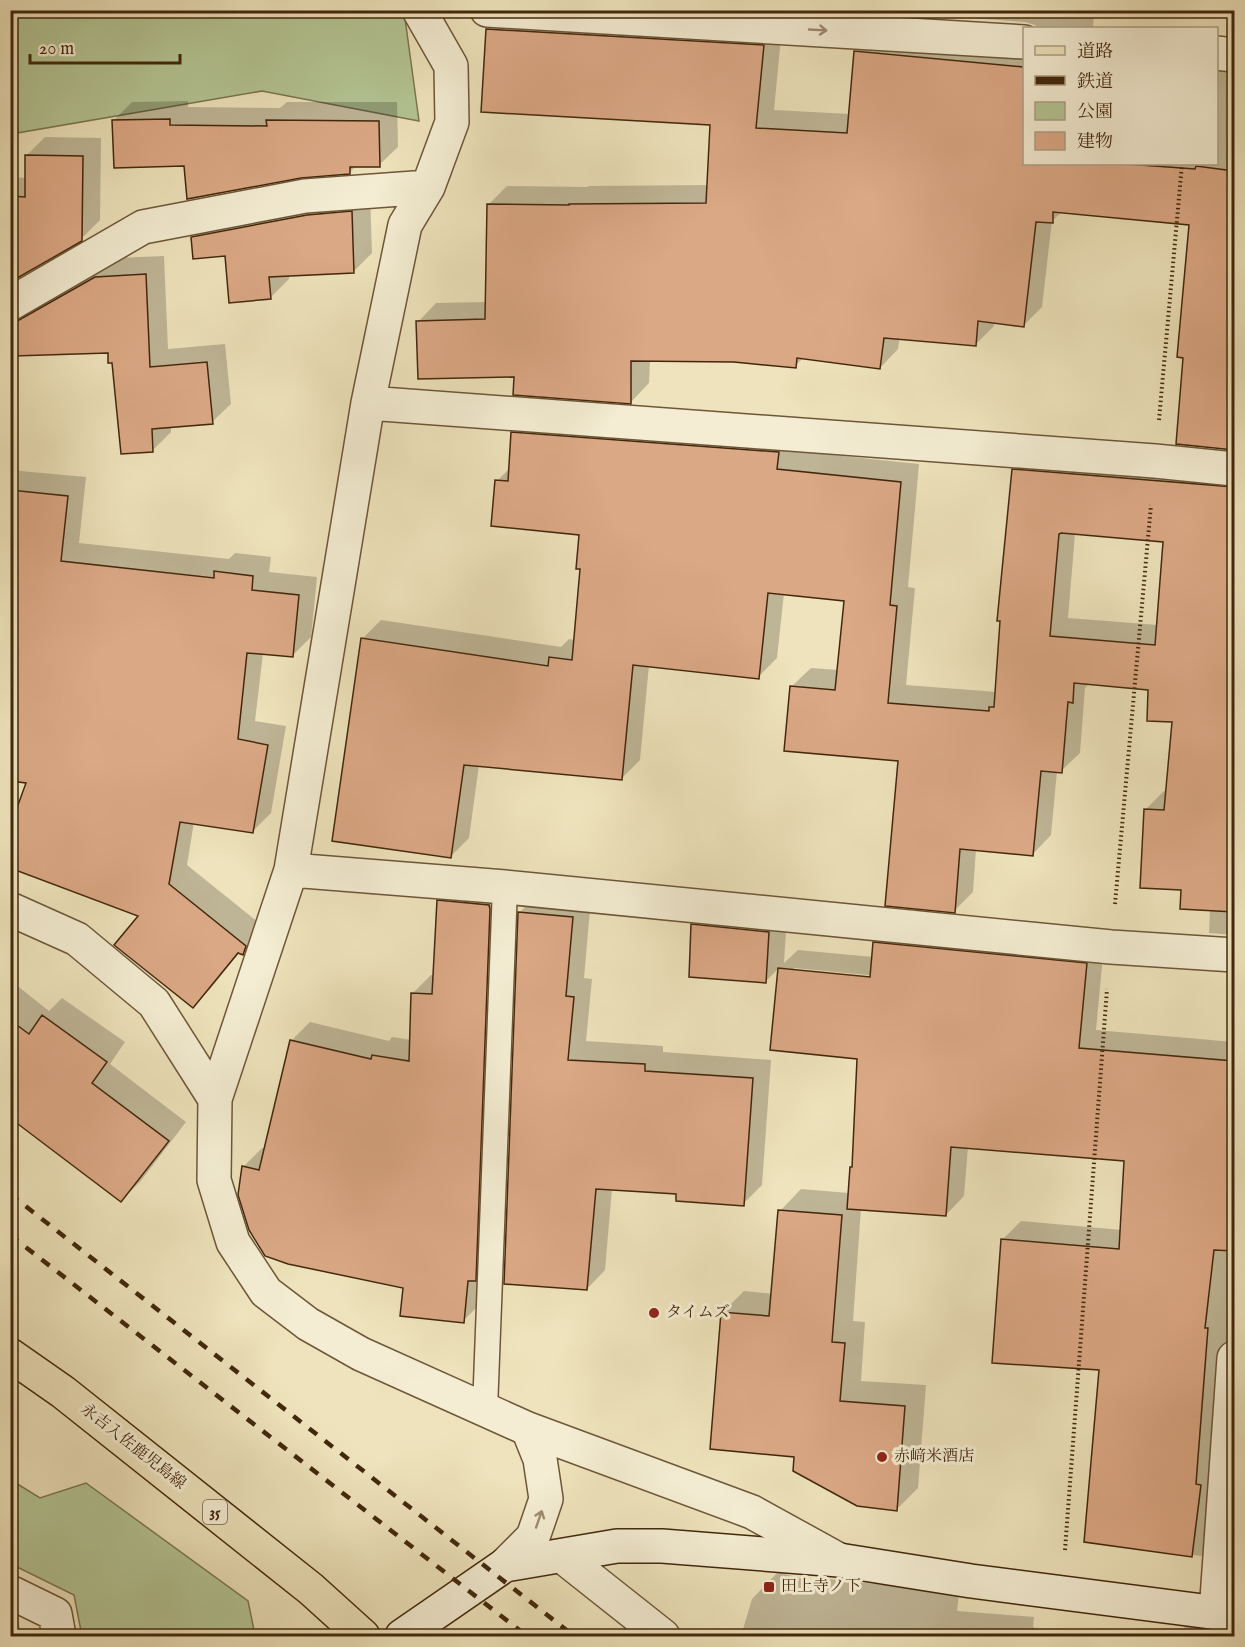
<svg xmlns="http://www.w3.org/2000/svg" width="1245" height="1647" font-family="'IM FELL English','Noto Serif JP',serif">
	<rect width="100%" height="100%" fill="#eee3bc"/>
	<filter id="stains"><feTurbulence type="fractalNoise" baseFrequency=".00333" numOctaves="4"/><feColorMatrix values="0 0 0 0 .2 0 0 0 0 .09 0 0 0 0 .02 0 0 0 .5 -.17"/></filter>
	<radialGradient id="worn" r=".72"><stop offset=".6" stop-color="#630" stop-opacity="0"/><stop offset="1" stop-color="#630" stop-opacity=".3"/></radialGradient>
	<!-- green -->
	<path fill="#b4c594" stroke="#7c7650" stroke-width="1.5" d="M11,11h393l15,110 -157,-30 -251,43z
		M11,1480l29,18 46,-15 162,118 6,29 -8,6h-164l-8,-41 -63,-31z"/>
	<!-- shadow -->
	<path fill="#0003" fill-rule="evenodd" d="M859,10h235l-1,18h-55l-3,-3 -10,-3z
		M506,11l276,16 -8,83 76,4 6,-63 18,-18 150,9v122h192v-95l18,-12v392l-56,-6 7,-87 6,-132 -129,-12 -10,9 -10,86 -18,18 -30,-3v4l-19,19 -75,-8 -2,12 -18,19 -76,-11 -9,9 -61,-6h-84l-1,23 -18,19 -116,-27 -97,-53 18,-19 51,-1 1,-97 19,-19 80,1 2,-1 119,-1 3,-62 -224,-94z
		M188,101v6l92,1 7,-6h110l1,45 -19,18 -23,1 -6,6 -164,-7 -73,-44 19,-19z
		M45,137l56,1 -1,82 -19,19 -71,17v-79l16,1 1,-23z
		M370,193l2,60 -19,19 -64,2v5l-18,18 -45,-42 -33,-18 18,-18z
		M164,256l4,93 57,-5 6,60 -19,18 -41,4v6l-18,18 -44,-99 -94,-28 18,-19 82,-46z
		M531,414l266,20 -2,17 124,13 -11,123 7,1 -9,97 91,7 17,-222 18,-19 202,17v467l-25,-2 1,-24 -27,-20 -37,-80 18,-18h3l7,-70 -24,-33 -60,-5 -5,5 -5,65 -19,18h-4l-6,64 -18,19 -57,-5 -3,43 -19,19 -54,-151 -108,-74 19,-18 28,2 6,-70 -61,-7 -7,65 -19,19 -109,-12 -9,95 -19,19 -142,-14 -10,73 -19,19 -87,-219 18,-18 180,27 8,-8 6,1 6,-72 -1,-34 -83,-53 14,-14 1,-34zM1075,534l89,7 -6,84 -90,-7z
		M10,470l76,7 -7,66 150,16 6,-6 36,4 -2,15 48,5 -6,60 -19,19 -29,-3 -8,68 31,5 -15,87 -19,19 -58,-10 -7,43 77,62 -3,7 -18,19 -3,-1 -29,36 -18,18 -53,-91 -112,-133 -18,-3z
		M457,882l51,4 -26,416 -19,19 -59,-34 -161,-120 19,-19 4,1 25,-108 19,-19 79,19 3,-4 19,3 2,-47 18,-18h3l4,-74z
		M538,894l53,4 -7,80 8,1 -6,62 77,5v6l108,8 -9,125 -19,19 -65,-11 -66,-4 -7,81 -18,19 -67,-377z
		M712,906l75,8 -3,49 14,-13 75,7 2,-14 18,-19 211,21 -8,85 138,12v296l-15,200 -18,18 -116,-15 15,-172 -98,-129 19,-19 101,9 4,-70 -158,-13 -4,49 -18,19 -85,-7 -8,113 12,1 -4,59 65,4 -8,103 -21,21 -102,-54 -73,-142 22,-22 29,3 7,-83 21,-22 48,4 4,-27 6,-109 -88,-8 8,-81 -13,13 -73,-56zM794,968l84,8v3l-84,-8z
		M10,980l39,31 13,-13 63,44 -15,22 76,58 -46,60 -19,18 -111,-85z
		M778,1572l46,13 6,-6 129,14 -2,18 77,6 -1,10 21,9h-313l11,-37z
		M10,1601l6,2 5,33h-11z
		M1188,1624l46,4v8h-58z"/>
	<!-- building -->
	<path fill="#dba885" stroke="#43270c" stroke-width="1.5" fill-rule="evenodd" d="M486,29l278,16 -8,83 91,5 7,-82 170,16v97h102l69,5 1,-3 38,5v279l-58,-6 7,-86 -6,-1 12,-132 -136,-13v11l-17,-1 -12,105 -46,-6 -2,25 -92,-8 -4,31 -83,-11 -1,10 -62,-6 -103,-1v43l-118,-9 1,-18 -96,2 -2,-58 69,-2 2,-115 82,1v-1l137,-1 4,-78 -229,-13z
		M170,119v6l97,1 -1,-6 113,1 1,46h-30v7l-49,4 -114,21 -3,-33 -70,2 -2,-48z
		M25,155l58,1 -1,85 -70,40 -2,-85 15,1z
		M352,211l2,62 -85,4 2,22 -42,4 -4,-47 -32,3 -2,-22 116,-22z
		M146,274l4,93 57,-5 6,62 -61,5 1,23 -32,2 -9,-91h-4v-10l-94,3 -1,-34 6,-2 76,-43z
		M511,432l268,20 -2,17 124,13 -11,123 7,1 -9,97 101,8v-4h5l6,-86h-3l15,-152 222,18v425l-54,-3 1,-19 -41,-2 4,-79 20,1 8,-88 -25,-1 1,-31 -74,-7 -1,20 -5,-1 -6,71 -21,-2 -8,85 -73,-7 -5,64 -70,-7 13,-145 -114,-10 6,-65 45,4 9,-89 -76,-8 -9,86 -126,-14 -11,115 -158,-15 -13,93 -119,-17 29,-203 187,28 1,-9 23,3 8,-91h-4l3,-34 -88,-9 4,-46 13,1zM1061,533l102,9 -8,103 -105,-9 9,-102z
		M10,490l58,6 -7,65 153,17v-7l39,5 -1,14 47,5 -6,62 -46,-4 -9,86 30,6 -15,88 -73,-11 -11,62 77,62 -3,9 -5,-2 -45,55 -79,-63 24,-29 -128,-48v-41l16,-44 -16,-2z
		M437,900l52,5 1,4 -14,372h-8l-4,42 -64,-7 3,-28 -115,-24 -23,-8 -16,-26 -11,-35 4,-29 17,4 31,-130 81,19 1,-4 37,6 2,-68 21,1z
		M518,912l55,5 -7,79 8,1 -6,63 77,4v7l108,7 -9,128 -68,-5v-7l-80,-5 -9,101 -83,-6z
		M691,924l78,8 -3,51 -77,-6z
		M873,942l214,21 -8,85 155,13v190l-20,-1 -9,78h3l-12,156 5,1 -9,72 -108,-15 15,-172 -107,-7 9,-124 118,10 5,-88 -173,-14 -5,69 -99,-7 3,-42h2l5,-108 -87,-9 8,-82 92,9z
		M42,1015l65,47 -15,21 77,58 -48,61 -111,-84v-98l19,14z
		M778,1210l64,5 -10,127 13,1 -5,58 65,5 -8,105 -40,-5 -64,-35 1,-14 -84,-8 11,-137 48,4z"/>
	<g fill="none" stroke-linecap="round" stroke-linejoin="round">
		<defs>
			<path id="lane" d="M485,1409l20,-522"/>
			<path id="street" d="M419,10l32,56 1,56 -24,65 -23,38 -37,178 -77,467 -76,229 -1,81 19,62 33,50 42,32 53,30 167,75 224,83 87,48
				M487,10l537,32
				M1216,53l18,2
				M10,304l133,-77 162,-31 123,-9
				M368,403l787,58 79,8
				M291,870l214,17 606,60 123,8
				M10,909l67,30 77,64 61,96
				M562,1556l101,80
				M505,1565l28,-28 13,-38 -6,-40 -12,-30
				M10,1592l45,22 4,22
				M1216,1613l18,-255"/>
			<path id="secondary" d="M402,1636l103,-71 112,-19h45l177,14 132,21 263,34"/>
			<path id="primary" d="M10,1355l53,37 248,197 52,47"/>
		</defs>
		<!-- lane casing -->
		<use href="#lane" stroke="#6e5638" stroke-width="27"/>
		<!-- street casing -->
		<use href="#street" stroke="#6e5638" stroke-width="36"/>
		<!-- secondary casing -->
		<use href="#secondary" stroke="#43270c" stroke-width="36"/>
		<!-- primary casing -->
		<use href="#primary" stroke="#43270c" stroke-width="36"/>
		<!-- path -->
		<path stroke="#43270c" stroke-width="4" stroke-dasharray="1.5 3" stroke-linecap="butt" d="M1159,420l23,-256
			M1115,904l36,-399
			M1065,1550l42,-561"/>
		<!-- lane -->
		<use href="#lane" stroke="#f4edd3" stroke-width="24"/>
		<!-- street -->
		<use href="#street" stroke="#f4edd3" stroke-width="33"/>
		<!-- secondary -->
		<use href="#secondary" stroke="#f4edd3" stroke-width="33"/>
		<!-- primary -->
		<use href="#primary" stroke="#eee3bc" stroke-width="33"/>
		<!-- rail -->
		<path stroke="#43270c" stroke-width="4.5" stroke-dasharray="10 10" stroke-linecap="butt" d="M10,1194l564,442
			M10,1235l517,401"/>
	</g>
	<!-- one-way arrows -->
	<defs><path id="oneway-shaft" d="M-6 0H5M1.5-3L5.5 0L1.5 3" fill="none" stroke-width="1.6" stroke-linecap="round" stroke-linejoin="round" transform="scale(1.5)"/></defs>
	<g stroke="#9c8a70">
		<use href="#oneway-shaft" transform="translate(818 30) rotate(3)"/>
		<use href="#oneway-shaft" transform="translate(539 1519) rotate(-71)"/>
	</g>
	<!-- markers -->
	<g fill="#8f2418" stroke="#f4edd3" stroke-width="2">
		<circle cx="654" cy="1313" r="6"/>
		<circle cx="882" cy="1457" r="6"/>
		<rect x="763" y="1581" width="12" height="12" rx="3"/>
	</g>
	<g text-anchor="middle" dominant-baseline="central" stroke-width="6" stroke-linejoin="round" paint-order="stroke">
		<!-- shield labels -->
		<rect fill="#f4edd3" stroke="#786248" stroke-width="1.5" x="203" y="1500" width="24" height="24" rx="4.5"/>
		<g font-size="15" font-weight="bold" fill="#43270c">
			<text x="215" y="1512">35</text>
		</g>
		<!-- poi labels -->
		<g font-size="16" fill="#43270c" stroke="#f4edd3" text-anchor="start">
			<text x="666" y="1313">タイムズ</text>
			<text x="894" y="1457">赤﨑米酒店</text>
			<text x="781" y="1587">田上寺ノ下</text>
		</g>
		<!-- street labels -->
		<g font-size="16" fill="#43270c" stroke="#f4edd3">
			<text transform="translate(133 1447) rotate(38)">永吉入佐鹿児島線</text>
		</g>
	</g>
	<!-- margin -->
	<rect width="1245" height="1647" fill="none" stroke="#eee3bc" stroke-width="36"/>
	<rect x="12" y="12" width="1221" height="1623" fill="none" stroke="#43270c" stroke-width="3"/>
	<rect x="18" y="18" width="1209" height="1611" fill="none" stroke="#43270c" stroke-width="1.5"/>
	<!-- legend -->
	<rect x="1023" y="27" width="195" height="138" fill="#f4edd3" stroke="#ad9e83" stroke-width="1.5"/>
	<rect x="1035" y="46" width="30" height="9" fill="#eee3bc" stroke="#ad9e83" stroke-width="1.5"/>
	<text x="1077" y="57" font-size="18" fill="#43270c">道路</text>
	<rect x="1035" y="76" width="30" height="9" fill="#43270c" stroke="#ad9e83" stroke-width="1.5"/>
	<text x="1077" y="87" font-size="18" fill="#43270c">鉄道</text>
	<rect x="1035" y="102" width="30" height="18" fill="#b4c594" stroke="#ad9e83" stroke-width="1.5"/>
	<text x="1077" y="117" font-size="18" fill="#43270c">公園</text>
	<rect x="1035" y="132" width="30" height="18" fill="#dba885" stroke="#ad9e83" stroke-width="1.5"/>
	<text x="1077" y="147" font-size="18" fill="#43270c">建物</text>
	<!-- scale -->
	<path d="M30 54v9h150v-9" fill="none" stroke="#43270c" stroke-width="3"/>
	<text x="39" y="54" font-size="18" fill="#43270c" stroke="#f4edd3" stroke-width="4.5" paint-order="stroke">20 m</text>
	<rect width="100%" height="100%" filter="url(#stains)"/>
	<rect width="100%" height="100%" fill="url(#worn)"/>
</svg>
